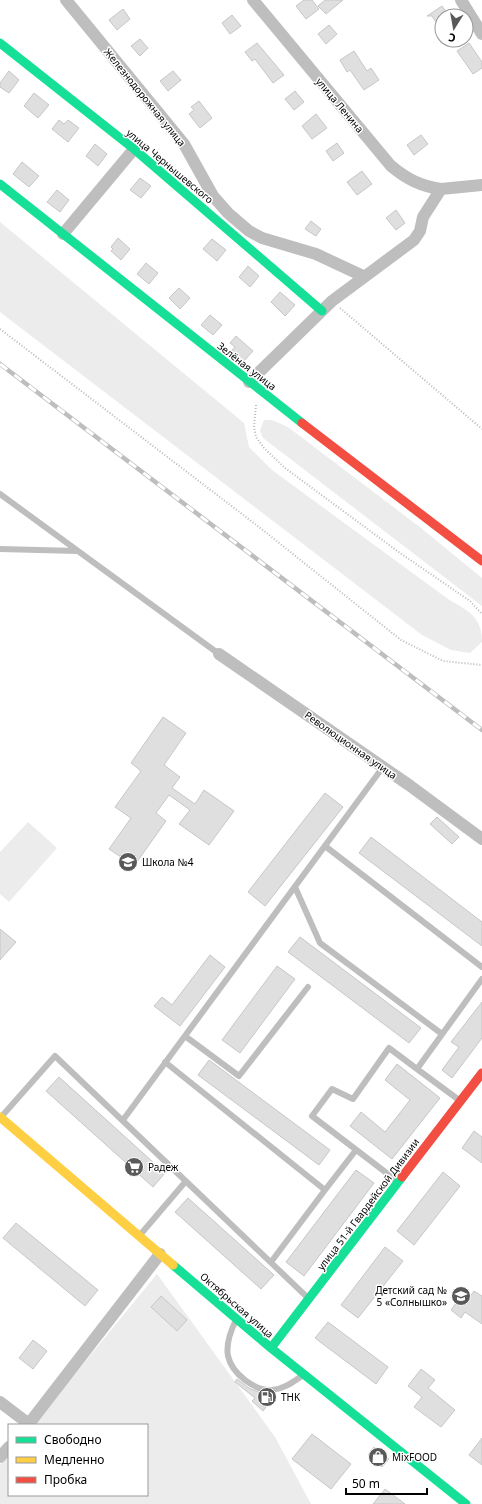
<svg xmlns="http://www.w3.org/2000/svg" width="482" height="1504" font-family="'Noto Sans',sans-serif">
	<rect width="100%" height="100%" fill="#fff"/>
	<!-- green -->
	<path fill="#ececec" d="M0,222l244,201 5,24 23,23 176,129c20,12 34,17 34,43l-12,11 -19,-3 -29,-15 -422,-323z
		M264,420h8l16,7 133,101 61,50v28l-219,-168 -3,-7z
		M28,822l29,26 -48,54 -9,-8v-42z
		M157,1274l118,163 36,67h-311v-39l9,-11v41h138v-70h-114z"/>
	<!-- building -->
	<path fill="#dfdfdf" stroke="#c7c7c7" d="M304,0h8l7,9 -13,10 -10,-13z
		M325,0h18l-17,14 -8,-8z
		M442,6l7,10h-7v16l-10,-16h-5z
		M123,9l7,10 -13,11 -8,-10z
		M232,15l9,11 -11,8 -8,-11z
		M329,25l8,9 -11,10 -8,-10z
		M140,39l8,9 -8,8 -9,-10z
		M257,43l27,32 -11,8 -18,-24 -3,2 -7,-9z
		M469,43l13,19v6l-9,6 -16,-23z
		M354,51l13,20 4,-3 8,12 -15,10 -14,-20 -3,2 -7,-12z
		M9,71l10,9 -10,13 -9,-6v-4z
		M173,71l8,9 -13,11 -8,-10z
		M295,91l9,11 -10,8 -9,-11z
		M34,93l15,12 -11,13 -14,-12z
		M199,101l13,17 -12,10 -11,-14 5,-4 -3,-3z
		M316,114l11,14 -15,11 -10,-13z
		M59,120l5,4 4,-4 11,8 -11,14 -16,-13z
		M421,135l7,9 -14,11 -7,-10z
		M337,143l7,10 -11,8 -7,-10z
		M95,144l12,10 -9,12 -12,-10z
		M22,162l17,14 -10,11 -16,-13z
		M362,171l10,13 -15,11 -10,-13z
		M140,178l11,8 -10,12 -11,-8z
		M57,190l12,10 -9,12 -13,-10z
		M396,210l9,13 -9,7 -10,-12z
		M311,221l10,8 -5,7 -11,-7z
		M118,238l12,11 -9,11 -10,-9 2,-2 -2,-2z
		M212,239l14,11 -9,11 -14,-12z
		M146,263l12,10 -9,11 -12,-10z
		M248,266l11,10 -9,11 -11,-10z
		M179,288l11,10 -10,11 -11,-11z
		M280,292l15,13 -10,11 -14,-14z
		M210,315l12,10 -9,10 -12,-10z
		M236,336l17,15 -10,11 -12,-11 4,-4 -5,-4z
		M163,717l23,16 -22,32 16,12 -8,11 23,16 9,-14 30,21 -25,34 -30,-21 11,-14 -21,-15 -13,18 10,8 -32,45 -25,-17 22,-31 -16,-11 26,-36 -10,-8z
		M325,793l18,14 -78,99 -17,-14z
		M437,817l22,20 -7,7 -22,-20z
		M371,837l111,85v24l-123,-93z
		M0,929l16,13 -16,18z
		M300,937l121,91 -12,15 -121,-91z
		M210,955l15,12 -45,59 -26,-20 8,-9 10,8z
		M277,966l18,13 -55,74 -18,-13z
		M482,1002v36l-30,40 -10,-8 17,-23 -8,-5z
		M209,1060l121,90 -11,15 -121,-90z
		M397,1064l43,34 -48,61 -42,-33 11,-14 24,20 25,-32 -25,-20z
		M59,1077l106,96 -12,14 -107,-96z
		M474,1131l8,6v26l-20,-15z
		M356,1170l18,13 -70,93 -18,-14z
		M443,1172l17,14 -46,59 -17,-14z
		M188,1198l86,77 -13,14 -86,-77z
		M16,1223l82,67 -13,16 -82,-68z
		M385,1247l18,14 -45,57 -17,-13z
		M474,1291l8,5v28l-17,-12 -4,6 -10,-8 10,-14 6,5z
		M161,1296l26,24 -10,11 -26,-24z
		M328,1322l60,45 -12,17 -61,-46z
		M33,1340l14,11 -14,18 -14,-11z
		M421,1369l14,11 -7,8 27,22 -14,17 -27,-20 8,-10 -14,-11z
		M237,1379l12,9 14,6 -1,1 8,7 -7,9 -11,-10 3,-3 -20,-16z
		M312,1434l39,30 -20,25 -39,-30z
		M482,1438v27l-13,-10z
		M374,1447l15,12 -7,8 -14,-12z
		M385,1489l20,15h-32z"/>
	<g fill="none" stroke-linecap="round" stroke-linejoin="round">
		<!-- path -->
		<path stroke="#b9b9b9" stroke-width="2" stroke-dasharray="1 2" stroke-linecap="butt" d="M340,308l142,121
			M0,329l259,198 142,113 42,21 39,4
			M256,405l-2,22 2,10 8,11 21,20 115,85 70,48 12,13"/>
		<!-- lane -->
		<path stroke="#bebebe" stroke-width="6" d="M0,494l219,160
			M0,549l77,2
			M325,846l157,121
			M295,887l25,56 122,91
			M185,1036l54,40 69,-89
			M165,1062l160,128 -54,72
			M459,1100l-42,-31 65,-90
			M2,1116l53,-60 253,242
			M123,1120l260,-353
			M397,1181l-85,-65 20,-27 21,10 36,-51 28,21
			M325,1190l31,-40
			M140,1235l46,-54
			M236,1320c-5,10 -10,25 -8,36 4,18 27,35 44,34 12,-1 21,-8 31,-15"/>
		<!-- street -->
		<path stroke="#bebebe" stroke-width="12" d="M66,0l118,144 29,52 15,17 21,18 13,7 54,16 47,22
			M253,0l138,166c16,13 29,20 50,23
			M461,0l21,34
			M63,234l71,-85
			M249,382l83,-81 82,-61 6,-9 3,-14 18,-28 41,-4
			M219,654l190,131 73,54
			M0,1402l29,22
			M28,1425l132,-171
			M0,1457l9,-10"/>
		<!-- fast -->
		<path stroke="#16e098" stroke-width="9" d="M0,43l134,106 188,162
			M0,184l302,239
			M173,1265l98,83 195,156
			M271,1348l131,-171"/>
		<!-- slow -->
		<path stroke="#ffcf43" stroke-width="9" d="M0,1117l173,148"/>
		<!-- jam -->
		<path stroke="#f24e42" stroke-width="9" d="M302,423l180,138
			M402,1177l80,-104"/>
		<defs>
			<path id="rail" d="M0,364l482,366"/>
		</defs>
		<!-- rail casing -->
		<use href="#rail" stroke="#bebebe" stroke-width="4.5"/>
		<!-- rail -->
		<use href="#rail" stroke="#fff" stroke-width="3" stroke-dasharray="9" stroke-linecap="butt"/>
	</g>
	<!-- icons -->
	<defs>
		<symbol id="school-disc" viewBox="-11 -11 22 22"><circle r="9.5" fill="#595959" stroke="#fff"/><path d="M0-5L7-2L0 1L-7-2ZM-4 1L0 2.5L4 1V4Q0 6-4 4Z" fill="#fff"/></symbol>
		<symbol id="supermarket-disc" viewBox="-11 -11 22 22"><circle r="9.5" fill="#595959" stroke="#fff"/><path d="M-6-5.5h2.5l.6 2H6L4.5 2H-2.5L-4.4-4H-6ZM-1.5 3.2a1.3 1.3 0 1 0 .1 0ZM3 3.2a1.3 1.3 0 1 0 .1 0Z" fill="#fff"/></symbol>
		<symbol id="fuel-disc" viewBox="-11 -11 22 22"><circle r="9.5" fill="#595959" stroke="#fff"/><path d="M-5.5-6h7V0h2V4h1.3V-2.5L3-4.5l.8-.8L6-3V5H2.5V1h-1V6h-7ZM-4.2-4.7v3.2H.2V-4.7Z" fill="#fff"/></symbol>
		<symbol id="shop-disc" viewBox="-11 -11 22 22"><circle r="9.5" fill="#595959" stroke="#fff"/><path d="M-5-2.5h2.3a2.7 3.5 0 0 1 5.4 0H5L5.5 6h-11ZM-1.5-2.5h3a1.5 2.3 0 0 0-3 0Z" fill="#fff"/></symbol>
	</defs>
	<g fill-rule="evenodd">
		<use href="#school-disc" x="117" y="851" width="22" height="22"/>
		<use href="#supermarket-disc" x="123" y="1156" width="22" height="22"/>
		<use href="#school-disc" x="450" y="1285" width="22" height="22"/>
		<use href="#fuel-disc" x="256" y="1386" width="22" height="22"/>
		<use href="#shop-disc" x="367" y="1446" width="22" height="22"/>
	</g>
	<g text-anchor="middle" dominant-baseline="central" stroke-width="3" stroke-linejoin="round" paint-order="stroke">
		<!-- street labels -->
		<g font-size="10" fill="#000" stroke="#fff">
			<text transform="translate(145 97) rotate(51)">Железнодорожная улица</text>
			<text transform="translate(340 105) rotate(50)">улица Ленина</text>
			<text transform="translate(170 166) rotate(40)">улица Чернышевского</text>
			<text transform="translate(247 366) rotate(38)">Зелёная улица</text>
			<text transform="translate(351 745) rotate(35)">Революционная улица</text>
			<text transform="translate(368 1204) rotate(-53)">улица 51-й Гвардейской Дивизии</text>
			<text transform="translate(237 1305) rotate(41)">Октябрьская улица</text>
		</g>
		<!-- poi labels -->
		<g font-size="10" fill="#000" stroke="#fff" text-anchor="start">
			<text x="142" y="862">Школа №4</text>
			<text x="148" y="1167">Радеж</text>
			<text x="447" y="1290" text-anchor="end">Детский сад №<tspan x="447" dy="12">5 «Солнышко»</tspan></text>
			<text x="281" y="1397">THK</text>
			<text x="392" y="1457">MixFOOD</text>
		</g>
	</g>
	<!-- legend -->
	<rect x="8" y="1424" width="140" height="72" fill="#ffffff" stroke="#999999"/>
	<rect x="16" y="1437" width="20" height="6" fill="#16e098" stroke="#999999"/>
	<text x="44" y="1444" font-size="12" fill="#000000">Свободно</text>
	<rect x="16" y="1457" width="20" height="6" fill="#ffcf43" stroke="#999999"/>
	<text x="44" y="1464" font-size="12" fill="#000000">Медленно</text>
	<rect x="16" y="1477" width="20" height="6" fill="#f24e42" stroke="#999999"/>
	<text x="44" y="1484" font-size="12" fill="#000000">Пробка</text>
	<!-- north arrow -->
	<g transform="translate(454 28) rotate(191)"><circle r="19" fill="#ffffff" stroke="#999999"/>
	<path d="M0-3L7 15L0 10L-7 15Z" fill="#595959"/>
	<text y="-6" font-size="11" font-weight="bold" text-anchor="middle" fill="#000000">С</text>
	</g>
	<!-- scale -->
	<path d="M346 1488v6h81v-6" fill="none" stroke="#000000" stroke-width="2"/>
	<text x="352" y="1488" font-size="12" fill="#000000" stroke="#ffffff" stroke-width="3" paint-order="stroke">50 m</text>
</svg>
